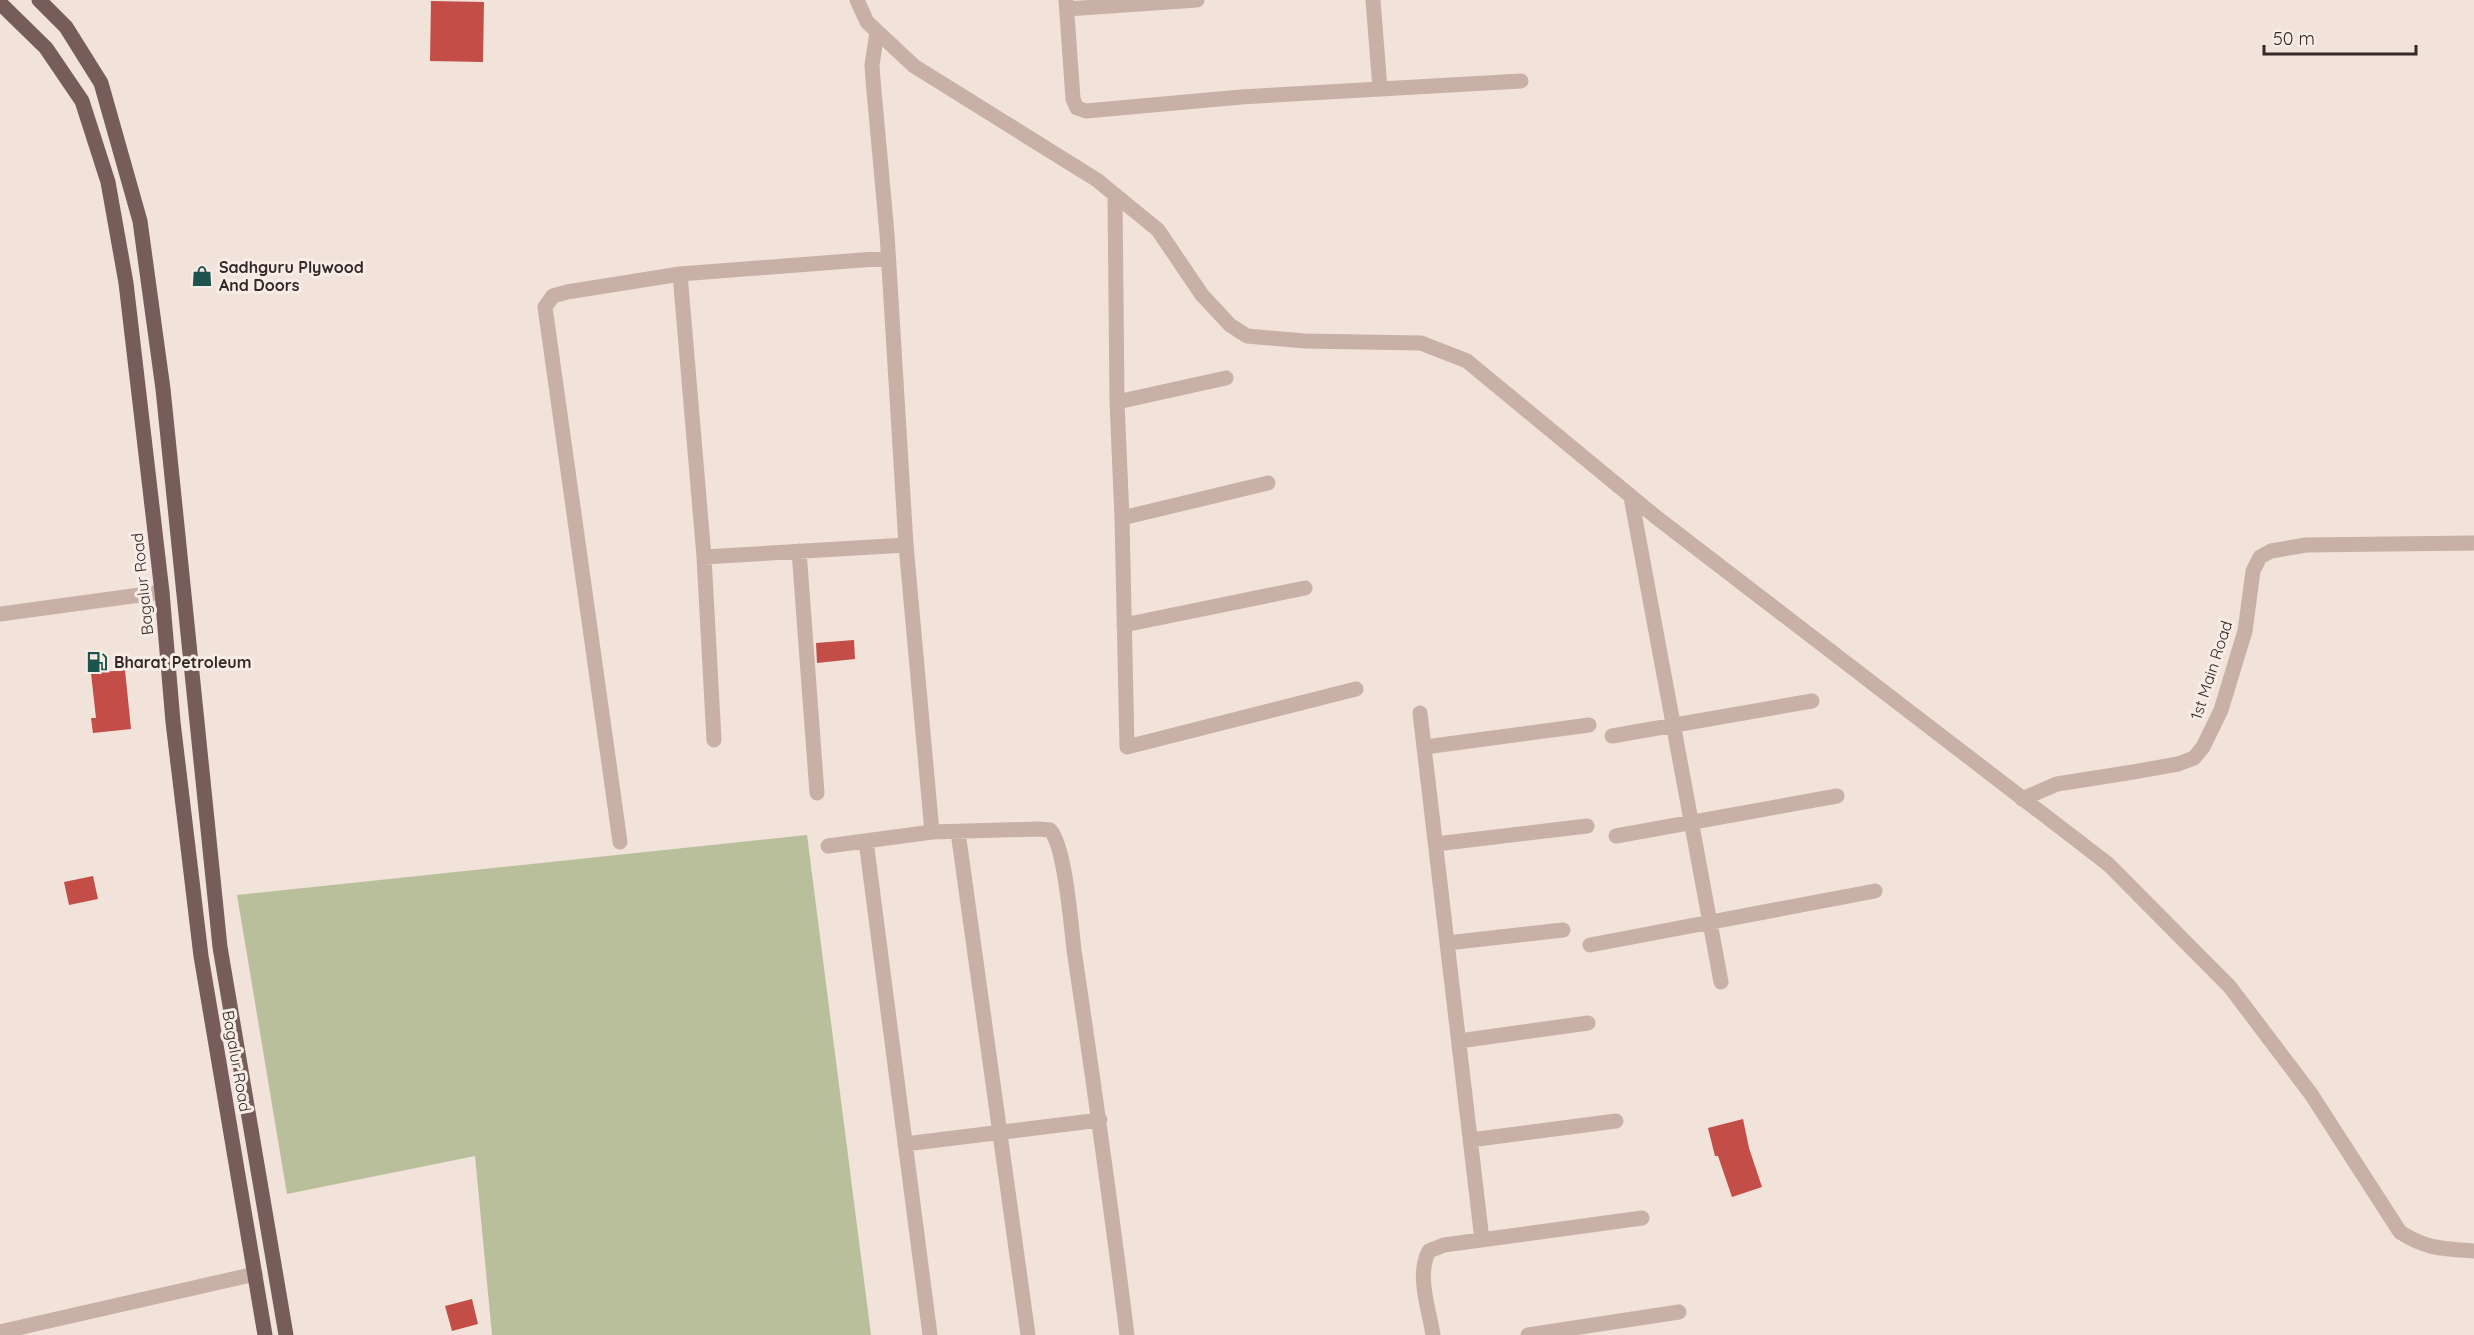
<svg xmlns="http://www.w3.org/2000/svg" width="2474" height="1335" font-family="Quicksand,sans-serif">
	<rect width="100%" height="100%" fill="#f1e2da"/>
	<!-- green -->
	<path fill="#b9bf9b" d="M807,835l64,500h-379l-17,-179 -188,38 -50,-299z"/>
	<!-- building -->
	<path fill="#c24e47" d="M431,1l53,1 -1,60 -53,-1z
		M854,640l1,19 -38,4 -1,-20z
		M125,670l6,59 -38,4 -2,-15h5l-5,-45z
		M93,876l5,23 -29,6 -5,-23z
		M1743,1119l6,29 13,39 -30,10 -14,-41h-3l-7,-28z
		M472,1299l6,25 -26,7 -7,-25z"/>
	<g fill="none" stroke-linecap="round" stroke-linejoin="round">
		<!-- street -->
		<path stroke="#c8b0a7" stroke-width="15" d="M857,0l10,22 47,44 183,114 61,50 44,65 28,30 17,11 58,5 116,2 46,18 189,156 452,347 122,123 81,107 89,138c26,17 44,17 74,19
			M1066,0l7,99 4,9 9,3 155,-14 280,-16
			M1373,0l7,89
			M1067,9l130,-9
			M877,32l-5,33 1,15 14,154 19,311 26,287
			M1115,195l2,207 5,116 5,229 229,-58
			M680,274l24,283 10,183
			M1117,402l109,-24
			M1631,497l90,485
			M1122,518l146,-35
			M799,551l18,242
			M704,557l202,-12
			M0,614l162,-22
			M1124,625l181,-37
			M1420,713l62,527
			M1612,736l200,-35
			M1425,747l164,-22
			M2022,799l35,-15 76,-12 45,-8 16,-6 9,-11 18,-37 24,-79 8,-60 7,-14 11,-6 35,-6 168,-2
			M958,832l70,503
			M1616,836l221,-40
			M866,841l64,494
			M620,842l-75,-535 8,-11 14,-4 113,-18 208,-16
			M1436,844l151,-18
			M828,846l104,-14 107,-3 11,1c15,15 21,95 24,120 19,128 37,256 53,385
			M1447,943l116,-13
			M1590,945l285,-54
			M1459,1041l129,-18
			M1470,1140l146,-19
			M905,1144l195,-24
			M0,1332l255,-58
			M1433,1335c-4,-26 -17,-60 -4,-84l15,-6 198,-27
			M1528,1335l151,-23"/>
		<!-- primary -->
		<path stroke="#765d59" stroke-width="15" d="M39,0l27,27 35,56 39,138 23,168 57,558 66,388
			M0,3l46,45 36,53 26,81 18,101 36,309 11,130 28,234 64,379"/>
	</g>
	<!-- icons -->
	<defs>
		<symbol id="shop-bare" viewBox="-9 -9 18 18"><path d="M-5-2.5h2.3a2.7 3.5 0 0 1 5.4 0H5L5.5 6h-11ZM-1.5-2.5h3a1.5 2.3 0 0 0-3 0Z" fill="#1e544e" stroke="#f8ede6" stroke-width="2.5" paint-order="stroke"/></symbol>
		<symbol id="fuel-bare" viewBox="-9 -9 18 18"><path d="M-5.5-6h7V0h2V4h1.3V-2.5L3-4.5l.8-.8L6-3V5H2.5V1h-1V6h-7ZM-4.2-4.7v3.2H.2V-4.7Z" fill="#1e544e" stroke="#f8ede6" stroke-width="2.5" paint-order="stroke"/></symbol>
	</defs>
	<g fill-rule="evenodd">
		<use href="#shop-bare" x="187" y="261" width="30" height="30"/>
		<use href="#fuel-bare" x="82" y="647" width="30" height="30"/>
	</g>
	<g text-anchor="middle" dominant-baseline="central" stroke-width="6" stroke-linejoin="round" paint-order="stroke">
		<!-- poi labels -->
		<g font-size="16" font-weight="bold" fill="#352927" stroke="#f8ede6" text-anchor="start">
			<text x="219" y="267">Sadhguru Plywood<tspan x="219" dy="18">And Doors</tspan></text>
			<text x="114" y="662">Bharat Petroleum</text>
		</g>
		<!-- street labels -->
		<g font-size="16" fill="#352927" stroke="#f8ede6">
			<text transform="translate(142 584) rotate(-96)">Bagalur Road</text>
			<text transform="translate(2211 670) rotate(-72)">1st Main Road</text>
			<text transform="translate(237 1061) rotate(80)">Bagalur Road</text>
		</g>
	</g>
	<!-- scale -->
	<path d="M2264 45v9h152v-9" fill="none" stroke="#352927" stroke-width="3"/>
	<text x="2273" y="45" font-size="18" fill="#352927" stroke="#f8ede6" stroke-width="4.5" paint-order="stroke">50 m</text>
</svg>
